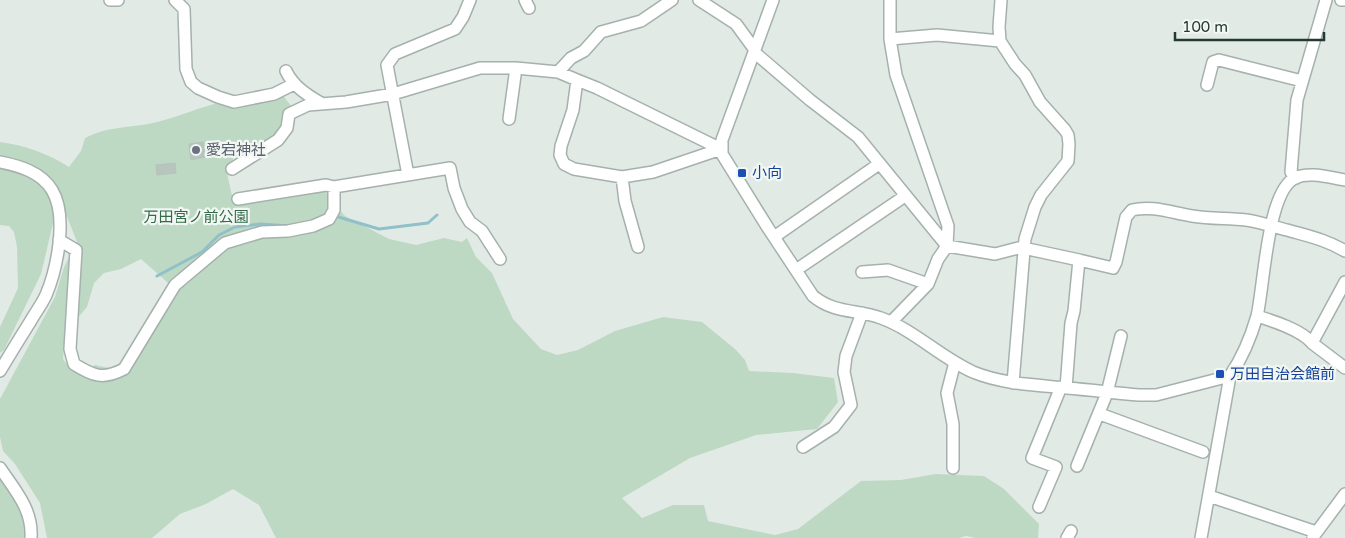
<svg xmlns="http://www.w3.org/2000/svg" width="1345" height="538" font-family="'Varela Round','Noto Sans JP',sans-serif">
	<rect width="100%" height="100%" fill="#e2eae6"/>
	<!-- green -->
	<path fill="#bdd9c4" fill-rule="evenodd" d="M282,94l9,12 -5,16 -14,17 -38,19 -8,11 7,31 76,-8h17l2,5 17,19 44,23 27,6 28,-7 18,4 5,-4 9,19 16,16 21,46 28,30 16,6 21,-5 37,-19 48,-14 39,5 33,27 10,11 4,11 44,2 41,5 4,24 -21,27 -61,6 -66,23 -68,40 20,20 31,-13h31l4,16 67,14 23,-6 63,-48 40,-1 35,-6 48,2 20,13 35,35 -1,14h-62l-10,-2 -7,2h-683l-17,-33 -26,-16 -27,15 -26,10 -28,24h-105l-7,-35 -25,-39 -12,-13 -3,-14v-38l55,-102 9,-30 13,-25 -15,-38 -7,11 -14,59 -37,76 -4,3v-26l18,-39 -1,-41 -3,-15 -5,-6 -9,-1v-83c24,3 49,12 69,25l12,-16 4,-13c20,-11 41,-10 63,-14 22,-4 44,-14 66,-20 22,-6 45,-8 68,-10zM141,259l35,31 -54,81 -27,-6 -14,7 -10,-2 -8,-11 2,-26 22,-26 7,-24 10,-10 17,-4z
		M0,479l25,38 3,21h-28z"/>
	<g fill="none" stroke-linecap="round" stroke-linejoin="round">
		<!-- stream -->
		<path stroke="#90c1c9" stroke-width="3" d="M335,216l44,13 49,-6 9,-8
			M157,276l45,-24 17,-17 16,-8 25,-3 31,2"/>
	</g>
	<!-- building -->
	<path fill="#b8c5bf" stroke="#b5c3bd" d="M203,142l2,15 -14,3 -2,-16z
		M175,163l1,10 -19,2 -1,-10z"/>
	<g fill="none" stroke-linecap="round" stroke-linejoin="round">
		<defs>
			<path id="minor" d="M110,0h8
				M175,0l9,9 2,60 5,13 7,6 20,9 16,5 40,-8 20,-10
				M525,0l4,8
				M699,0l37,24 19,26
				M773,0l-51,140v14l46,74 45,68c22,18 43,13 68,22 33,12 59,39 92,54 29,12 63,13 94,16 24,2 48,5 72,7h17l74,-19c12,-18 21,-39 27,-60 7,-29 10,-125 38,-138 14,-7 36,0 50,2
				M890,0v39l6,36 52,151 -1,20 -9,13 -10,25 -34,35 -1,4
				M1001,0l-2,27 1,14 15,23 10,11 15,27 25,28 3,5 1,9 -1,17 -27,34 -6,12 -10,32 -12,144
				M1341,0h4
				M890,39l47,-4 63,6
				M754,52l56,48 48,37 89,109 48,8 23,-6h5l56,12 -5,51 -3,12 -5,65
				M286,71c7,15 21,24 35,32
				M558,72l13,-14 13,-7 17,-19 40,-11 31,-21
				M577,80l-4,30 -12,36 -1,9 4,9 10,5 48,8 31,-5 68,-23
				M1207,85l6,-23 6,-2 83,21
				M509,119l7,-51
				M0,162c20,4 41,10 52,28 16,26 5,79 -6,105 -4,9 -11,18 -16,27 -10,16 -20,32 -30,49
				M232,169l46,-29 9,-12 2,-14 19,-9 38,-3 47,-8 87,-26h36l42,4 19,8 20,8 124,61
				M408,175l-21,-110 8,-11 60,-25 8,-12 7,-17
				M622,177l3,24 13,46
				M1296,178l-5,-6 6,-72 29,-100
				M238,199l88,-14 8,2 116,-19 4,20 8,21 8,13 12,9 18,28
				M774,237l105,-73
				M59,240l17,10 -6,99 4,15c19,12 29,16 50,5l51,-84 50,-42 37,-11 26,-1 25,-5 16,-7 5,-9v-23
				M1079,260l34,8 3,-6 10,-45 6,-7c21,-5 40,3 60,6 18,3 36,2 54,4 14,2 28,7 41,10 21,6 40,10 58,21
				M796,270l109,-74
				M862,272l26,-2 40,14
				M1257,316c16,5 45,14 55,27l33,25
				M1312,343l33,-61
				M1100,414l103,38
				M803,447l31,-20 17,-22 -7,-33 2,-16 16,-43
				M1077,466l30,-73 14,-57
				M0,468c15,22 33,42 31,70
				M953,468v-44l-6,-31 8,-31
				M1209,496l107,36
				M1039,507l17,-40 -24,-9 29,-71
				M1313,537l32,-43
				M1067,538l4,-7
				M1201,538l29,-162"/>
		</defs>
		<!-- minor casing -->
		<use href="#minor" stroke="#a5b1ad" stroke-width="14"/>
		<!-- minor -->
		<use href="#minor" stroke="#fff" stroke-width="11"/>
	</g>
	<!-- markers -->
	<circle fill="#6b7280" stroke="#f2f7f4" stroke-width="2" cx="196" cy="150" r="5"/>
	<g fill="#1a4fb4" stroke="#f2f7f4" stroke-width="2">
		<rect x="737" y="168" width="10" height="10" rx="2.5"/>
		<rect x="1215" y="369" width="10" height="10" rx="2.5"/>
	</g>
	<g text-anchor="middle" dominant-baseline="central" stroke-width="4.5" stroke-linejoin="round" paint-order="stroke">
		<!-- worship labels -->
		<g font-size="15" fill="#5b616d" stroke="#f2f7f4" text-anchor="start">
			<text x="206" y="150">愛宕神社</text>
		</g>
		<!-- transit labels -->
		<g font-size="15" fill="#164399" stroke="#f2f7f4" text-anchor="start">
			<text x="752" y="173">小向</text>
			<text x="1230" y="374">万田自治会館前</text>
		</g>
		<!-- park labels -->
		<g font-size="15" fill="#336b48" stroke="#f2f7f4">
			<text x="196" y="217">万田宮ノ前公園</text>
		</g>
	</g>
	<!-- scale -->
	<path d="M1175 32v8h149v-8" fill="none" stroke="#243933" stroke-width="2.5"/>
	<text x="1182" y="32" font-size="15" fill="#243933" stroke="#f2f7f4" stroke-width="4" paint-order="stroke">100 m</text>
</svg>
